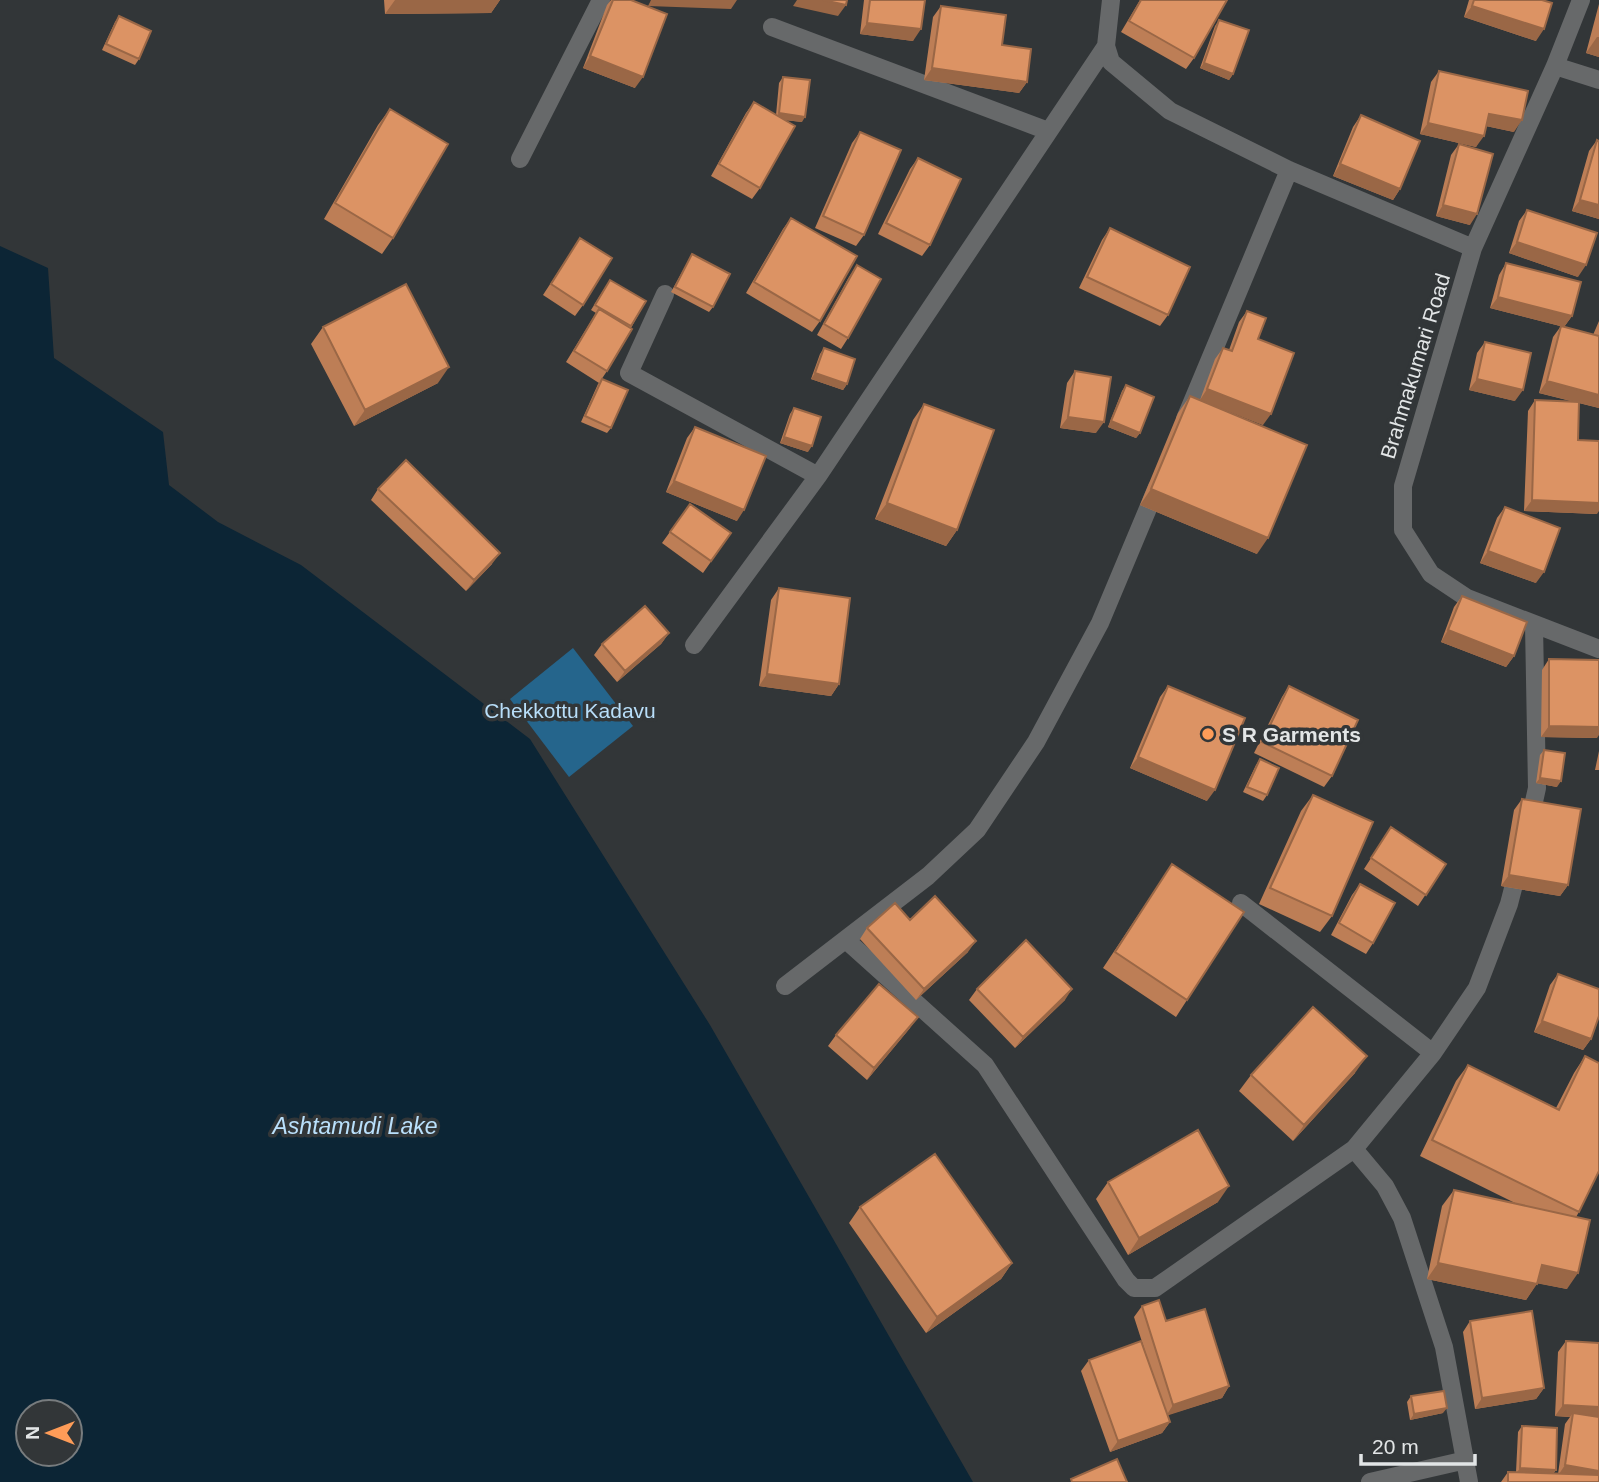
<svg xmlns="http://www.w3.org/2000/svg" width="1599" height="1482" font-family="Helvetica,sans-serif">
	<rect width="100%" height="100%" fill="#323638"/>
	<!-- green -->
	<path fill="#25658c" d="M573,648l60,78 -64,51 -59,-78z"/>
	<!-- water -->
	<path fill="#0c2535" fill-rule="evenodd" d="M0,246l48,22 6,90 109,74 6,53 49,37 83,43 229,174 180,286 263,457h-973zM28,1412h42v42h-42z"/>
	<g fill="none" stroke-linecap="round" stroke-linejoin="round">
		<!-- minor -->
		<path stroke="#67696a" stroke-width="18" d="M1111,0l-5,46 5,16 59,49 119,59 184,78
			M1581,0l-26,66 -82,182 -70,238v44l28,44 36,24 132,51
			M772,27l276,104
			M1555,66l44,14
			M520,159l81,-159
			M665,294l-36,79 189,103
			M1185,419l104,-249
			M694,645l124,-169 288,-430
			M1529,824l8,-36 -3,-163
			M1241,903l192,150
			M846,940l139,125 141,215 8,8h21l199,-139 79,-96 44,-65 32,-84 10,-39
			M785,986l143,-110 49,-46 59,-88 64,-119 57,-136
			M1354,1149l31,37 17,32 42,129 25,135
			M1370,1482l96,-22"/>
	</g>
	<!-- wall -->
	<path fill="#bd7e56" d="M384,0h116l-9,13 -106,1z
		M611,0h20l4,88 -52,-20 24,-63z
		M864,0h61l-12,41 -53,-7z
		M1140,0h87l-33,58 -8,11 -65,-37z
		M1469,0h73l-6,41 -72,-24z
		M1599,4v53l-13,-4z
		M941,6l61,39 25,37 -8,11 -95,-13 9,-63z
		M119,16l20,43 -4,6 -33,-15 13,-28z
		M1219,20l14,54 -4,6 -29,-12 15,-42z
		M1439,71l75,61 -28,-6 -10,21 -56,-13 11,-52z
		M783,77l19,45 -17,-2 -25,68 -8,11 -41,-23 35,-63 8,-11 22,13 3,-32z
		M390,109l3,129 -11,16 -58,-35 54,-94z
		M1361,115l39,74 -7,11 -60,-24 20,-49z
		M860,132l4,103 -8,11 -41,-18 37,-85z
		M1597,140l2,79 -27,-8 17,-60z
		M1459,144l11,81 -34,-9 15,-61z
		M918,158l12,87 -8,11 -44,-22 32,-65z
		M1527,210l51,67 -69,-24 10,-32z
		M791,218l29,103 -8,11 -66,-39 37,-64z
		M1110,228l58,87 -8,11 -81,-38 23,-48z
		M580,238l3,67 -8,11 -32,-21z
		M692,254l21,53 -4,5 -38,-20z
		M1506,263l66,53 -8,11 -74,-19 9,-33z
		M857,265l-9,73 -7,11 -24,-14 32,-58z
		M606,286l40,15 -39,70 -8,12 -33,-21 30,-49 -5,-3z
		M1247,311l16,114 -63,-25 15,-41 8,-11 6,2 10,-28z
		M1599,321v87l-20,-5 -1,37 19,74 -73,-3 4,-100 7,-11 40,2 -36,-9 14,-56 8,-11 32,9z
		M323,327l115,56 -84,43 -43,-82z
		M1485,342l30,59 -46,-11 8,-37z
		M824,348l23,36 -4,6 -32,-11 9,-25z
		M1075,371l21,62 -36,-5 7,-45z
		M602,379l9,49 -4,5 -26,-11 17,-38z
		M1126,385l14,48 -4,5 -28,-11 14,-36z
		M1190,396l67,158 -117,-49 38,-92z
		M924,404l33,126 -11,16 -71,-27 38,-99z
		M794,408l14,44 -28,-9 10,-29z
		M695,427l42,94 -71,-29 21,-54z
		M378,489l114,75 -26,27 -95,-91z
		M690,504l41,29 -28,40 -41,-30z
		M1505,507l31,76 -56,-20 17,-45z
		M779,588l60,96 -8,12 -72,-10 12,-86z
		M1462,596l52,60 -8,11 -65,-25 13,-35z
		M669,633l-8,11 -44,38 -23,-27 8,-11z
		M1549,659l48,79 -56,-1 1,-67z
		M1168,686l39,115 -77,-33 30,-71z
		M1289,686l43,90 -8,11 -70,-34 28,-56z
		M1544,750l13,37 -21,-4 4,-28z
		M1599,751v19h-4z
		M1260,759l7,36 -4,6 -20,-9 13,-27z
		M1313,795l19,121 -12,16 -61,-28 42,-93z
		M1522,799l46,86 -8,11 -59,-10 13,-76z
		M1391,827l55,37 -28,42 -54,-37z
		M1172,864l15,136 -11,17 -73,-49z
		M1360,884l13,59 -7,11 -35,-19 21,-40z
		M910,920l58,32 -52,48 -56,-61 7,-11z
		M1558,974l33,65 -8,11 -49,-18 16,-47z
		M977,989l88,11 -50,48 -46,-48z
		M910,1028l-43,52 -39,-34 8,-11z
		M1585,1056l-6,156 -3,5 -9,72 -30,-6 -11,17 -99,-21 15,-73 12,-16 63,14 -97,-48 36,-75 12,-16 88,43 18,-35z
		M1355,1073l-62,68 -54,-50 12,-16z
		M1108,1182l110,20 -90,53 -32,-56z
		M860,1207l152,56 -11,16 -75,54 -77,-110z
		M1142,1306l24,15 63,65 -7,12 -55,17 3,7 -8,11 -52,19 -29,-81 8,-11 63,13 -18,-56z
		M1470,1321l74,67 -8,11 -61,10 -12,-77z
		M1566,1341l33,141h-98l7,-10h8l2,-40 4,-6 34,44 -3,4h5l7,-50 5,-7 -15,-1 3,-64z
		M1411,1396l32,17 -33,7 -3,-18z"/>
	<!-- shaded-wall -->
	<path fill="#9a6746" d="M395,0h105l-9,13 -106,1z
		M651,0h86l-6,9 -83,-3z
		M797,0h26l23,5 -8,11 -45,-10z
		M1472,6l72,23 -8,12 -72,-24z
		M867,23l54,6 -8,12 -53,-7z
		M1597,37h2v20l-13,-4z
		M590,56l53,21 -8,11 -52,-20z
		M1204,63l29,11 -4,6 -29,-12z
		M932,68l95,14 -8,11 -95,-13z
		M779,113l26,4 -3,5 -27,-3z
		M1489,114l33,6 -8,12 -33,-7z
		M1428,123l56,13 -8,11 -56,-13z
		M1340,164l60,25 -7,11 -60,-24z
		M1580,200l19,5v14l-27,-8z
		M1443,205l34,9 -7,11 -34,-9z
		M1517,242l69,23 -8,12 -69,-24z
		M1498,297l74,19 -8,11 -74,-19z
		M449,367l-11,16 -84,43 11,-16z
		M815,373l32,11 -4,6 -32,-11z
		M1477,379l46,11 -8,11 -46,-11z
		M1547,381l52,14v13l-60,-15z
		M1207,389l64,25 -8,11 -63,-25z
		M1068,417l36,5 -8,11 -36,-5z
		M1111,421l29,12 -4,5 -28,-11z
		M784,437l28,9 -4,6 -28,-9z
		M674,481l70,29 -7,11 -71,-29z
		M1151,489l117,49 -11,16 -117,-49z
		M1532,500l67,3v8l-2,3 -73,-3z
		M887,503l70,27 -11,16 -71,-27z
		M1488,551l56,21 -8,11 -56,-20z
		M500,553l-8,11 -26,27 8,-11z
		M1448,630l66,26 -8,11 -65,-25z
		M669,633l-8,11 -44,38 8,-11z
		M767,674l72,10 -8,12 -72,-10z
		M1549,726l50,1v8l-2,3 -56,-1z
		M1138,757l77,33 -8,11 -77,-33z
		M1540,778l21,3 -4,6 -21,-4z
		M1509,875l59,10 -8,11 -59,-10z
		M976,941l-8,11 -52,48 8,-11z
		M1072,989l-7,11 -50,48 8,-11z
		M918,1017l-8,11 -43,52 7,-12z
		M1542,1021l49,18 -8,11 -49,-18z
		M1367,1056l-12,17 -62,68 11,-16z
		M1229,1186l-11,16 -90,53 11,-17z
		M1012,1263l-11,16 -75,54 11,-16z
		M1438,1263l99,21 -11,16 -99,-21z
		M1542,1265l36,8 -11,16 -37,-7z
		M1229,1386l-7,12 -56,18 7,-11z
		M1544,1388l-8,11 -61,10 7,-11z
		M1563,1405l36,2v11l-26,-5 -3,4 -15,-1z
		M1447,1408l-4,5 -33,7 4,-6z
		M1170,1422l-8,11 -52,19 8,-11z
		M1565,1465l34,6v11l-42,-5z
		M1520,1468l36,2 -4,5 -36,-1z"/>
	<!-- building -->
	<path fill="#dc9364" stroke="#9a6746" stroke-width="2" d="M613,0h18l36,14 -24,63 -53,-21z
		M823,0h24l-1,5z
		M870,0h55l-4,29 -54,-6z
		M1141,0h86l-33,58 -65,-37z
		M1474,0h68l10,3 -8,26 -72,-23z
		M941,6l65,9 -4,30 29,4 -4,33 -95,-14z
		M119,16l32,15 -12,28 -33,-15z
		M1219,20l30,10 -16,44 -29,-11z
		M1439,71l89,20 -6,29 -33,-6 -5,22 -56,-13z
		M783,77l27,3 -5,37 -26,-4z
		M754,102l41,24 -35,62 -41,-24z
		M390,109l58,35 -55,94 -58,-35z
		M1361,115l59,26 -20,48 -60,-25z
		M860,132l41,18 -37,85 -41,-19z
		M1597,140l2,1v64l-19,-5z
		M1459,144l34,10 -16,60 -34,-9z
		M918,158l43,21 -31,66 -44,-22z
		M1527,210l70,23 -11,32 -69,-23z
		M791,218l66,38 -37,65 -66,-39z
		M1110,228l80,39 -22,48 -81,-38z
		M580,238l32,20 -29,47 -32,-21z
		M692,254l38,20 -17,33 -38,-20z
		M1506,263l75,19 -9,34 -74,-19z
		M857,265l24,14 -33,59 -24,-14z
		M610,280l36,21 -15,25 -36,-21z
		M406,284l43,83 -84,43 -42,-83z
		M599,309l33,20 -25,42 -33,-20z
		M1247,311l19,7 -8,21 36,14 -23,61 -64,-25 16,-41 9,3z
		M1561,326l38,10v59l-52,-14z
		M1485,342l46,11 -8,37 -46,-11z
		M824,348l31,11 -8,25 -32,-11z
		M1075,371l36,6 -7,45 -36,-5z
		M602,379l26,11 -17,38 -26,-12z
		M1126,385l28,12 -14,36 -29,-12z
		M1190,396l117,49 -39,93 -117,-49z
		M1535,400l44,2 -1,38 21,1v62l-67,-3z
		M924,404l70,26 -37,100 -70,-27z
		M794,408l27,9 -9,29 -28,-9z
		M695,427l71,29 -22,54 -70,-29z
		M406,460l94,93 -26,27 -96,-91z
		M690,504l41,29 -20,28 -41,-29z
		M1505,507l55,21 -16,44 -56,-21z
		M779,588l71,10 -11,86 -72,-10z
		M1462,596l65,26 -13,34 -66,-26z
		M645,606l24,27 -44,38 -23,-27z
		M1549,659l50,1v67l-50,-1z
		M1168,686l77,32 -30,72 -77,-33z
		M1289,686l69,34 -26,56 -70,-34z
		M1544,750l21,3 -4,28 -21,-3z
		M1260,759l19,9 -12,27 -20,-8z
		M1313,795l60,27 -41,94 -62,-28z
		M1522,799l59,10 -13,76 -59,-10z
		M1391,827l55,37 -20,31 -55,-37z
		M1172,864l72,48 -57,88 -72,-48z
		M1360,884l35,19 -22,40 -34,-20z
		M935,896l41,45 -52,48 -57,-61 28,-25 15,17z
		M1026,940l46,49 -49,48 -46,-48z
		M1558,974l41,15v27l-8,23 -49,-18z
		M879,984l39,33 -44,51 -38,-33z
		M1313,1007l54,49 -63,69 -53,-50z
		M1585,1056l14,7v108l-20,41 -147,-72 36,-75 91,45z
		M1198,1130l31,56 -90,52 -31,-56z
		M935,1154l77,109 -75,54 -77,-110z
		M1454,1190l136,30 -12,53 -36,-8 -5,19 -99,-21z
		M1159,1300l7,21 39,-12 24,77 -56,19 -31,-99z
		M1532,1311l12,77 -62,10 -12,-77z
		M1141,1341l29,81 -52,19 -29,-81z
		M1566,1341l33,2v64l-36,-2z
		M1444,1391l3,17 -33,6 -3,-18z
		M1573,1413l26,4v54l-34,-6z
		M1522,1426l35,2 -1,42 -36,-2z
		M1117,1459l10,23h-55l-1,-3z
		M1508,1472l91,3v7h-91z"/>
	<!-- markers -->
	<circle fill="#fe9c58" stroke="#323638" stroke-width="2.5" cx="1208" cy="734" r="7"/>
	<g text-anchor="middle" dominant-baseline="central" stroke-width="7" stroke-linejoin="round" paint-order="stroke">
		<!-- street labels -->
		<g font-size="21" fill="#e2e5e6" stroke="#323638">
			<text transform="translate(1415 366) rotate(-73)">Brahmakumari Road</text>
		</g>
		<!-- park labels -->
		<g font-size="21" fill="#b8def9" stroke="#323638">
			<text x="570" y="710">Chekkottu Kadavu</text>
		</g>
		<!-- poi labels -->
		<g font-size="21" font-weight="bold" fill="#e2e5e6" stroke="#323638" text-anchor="start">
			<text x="1222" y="734">S R Garments</text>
		</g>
		<!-- water labels -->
		<g font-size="23" font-style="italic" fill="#bae0fb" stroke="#323638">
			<text x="355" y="1126">Ashtamudi Lake</text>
		</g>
	</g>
	<!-- north arrow -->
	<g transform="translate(49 1433) rotate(270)"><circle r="33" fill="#323638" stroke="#787c7e" stroke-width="2"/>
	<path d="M0-5L12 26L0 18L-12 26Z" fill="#fe9c58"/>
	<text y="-10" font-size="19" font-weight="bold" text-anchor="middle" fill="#e2e5e6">N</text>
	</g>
	<!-- scale -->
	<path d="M1361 1454v10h114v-10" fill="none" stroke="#e2e5e6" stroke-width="3.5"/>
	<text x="1372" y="1454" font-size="21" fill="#e2e5e6" stroke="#323638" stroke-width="5" paint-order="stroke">20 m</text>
</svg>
